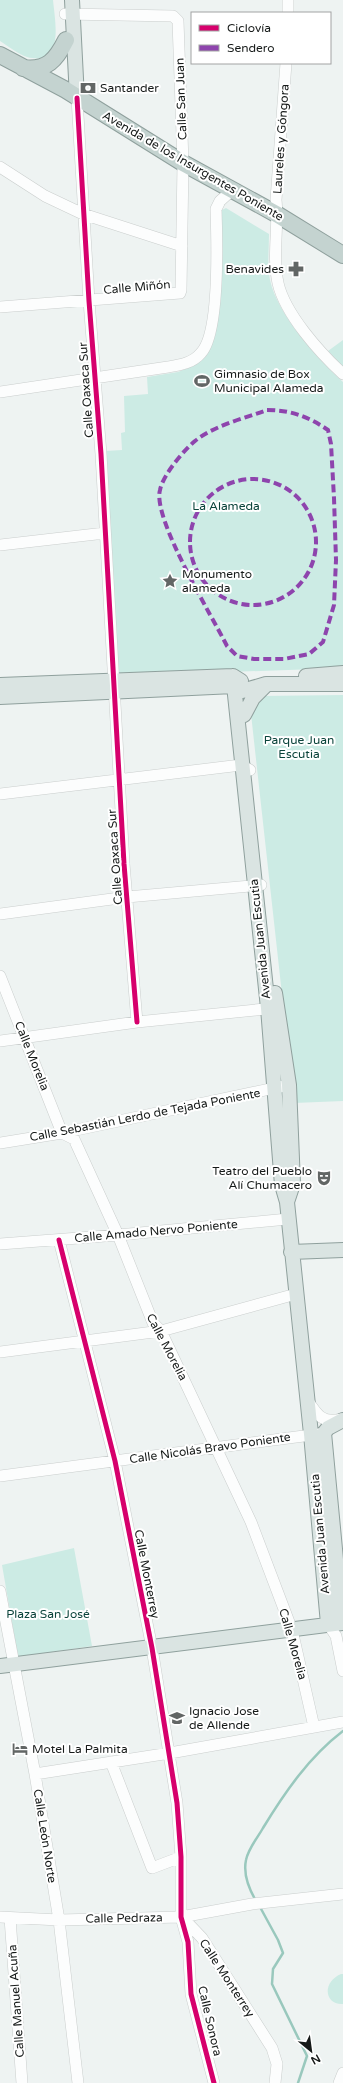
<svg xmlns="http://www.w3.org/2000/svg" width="343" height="2083" font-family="'Varela Round',sans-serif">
	<rect width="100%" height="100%" fill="#eef3f2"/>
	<!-- green -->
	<path fill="#ccebe4" d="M0,0h53c2,22 12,67 -26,57 -9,-3 -19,-11 -27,-16z
		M226,208l43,26c0,15 -2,31 1,46 7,34 48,79 73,102v286l-226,8 -12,-225 17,-1 -1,-17 4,-1 -1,-36 24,-2 -1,-17 31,-5 19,-8 10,-9 6,-16 6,-40 3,-49 -1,-35 1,-5z
		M343,340v27l-15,-16z
		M343,695v406l-49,2 -43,-389 9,-18z
		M74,1548l18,98 -74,11 -16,-92z
		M341,1974h2v30c-19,1 -21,-22 -2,-30z"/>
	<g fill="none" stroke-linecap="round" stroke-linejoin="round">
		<!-- stream -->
		<path stroke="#99c8bd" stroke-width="2.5" d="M256,1901c-7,-12 -13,-27 -10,-41 2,-11 12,-23 17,-32 22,-36 46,-71 80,-97
			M260,1907l18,33 5,13 -10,16 -1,15 35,72 -9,27"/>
		<defs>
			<path id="minor" d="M288,13v-13
				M286,63l-10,137c3,27 -4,56 2,83 7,31 42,70 65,91
				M77,98l12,203 12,153 23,410 13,158
				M0,167l45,29 38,18 99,32
				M0,307l180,-14 1,-3 2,-127 -5,-142 -5,-5 -108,-2
				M0,392l168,-25c12,-2 25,-4 33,-14 19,-20 16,-115 15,-144l4,-8 11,-10
				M0,545l105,-12
				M0,794l241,-29 9,5
				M0,914l127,-17 134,-12
				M0,976l62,157 12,6 44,96 35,88 8,8 90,191 41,108 22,97
				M0,1041l137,-19 138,-14
				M0,1143l62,-10 227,-48
				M59,1240l56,221 37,187 25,155 4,54v60l7,25 3,52 23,89
				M0,1244l118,-9 170,-16
				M0,1352l161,-21 135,-37
				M308,1401c9,14 15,23 33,18
				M0,1476l319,-42
				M0,1591l35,183 24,146 19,163
				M328,1624l8,12 7,35
				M111,1762l41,106 29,-11
				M35,1774l135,-21 173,-31
				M0,1917l59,3 122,-3 71,-13 91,-10
				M182,1917l20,21 70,110 5,16 -2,19
				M10,1918l12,165
				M339,2083l4,-10"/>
			<path id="major" d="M72,0l5,98
				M233,676l35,332 14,177 5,17 24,232 17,190
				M306,676l37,-3
				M0,685l233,-9 8,5
				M0,697l234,-11 8,5 24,-7h77
				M244,715l9,-17 13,-13
				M275,993l14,92 4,99 -6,18
				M291,1252l52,-2
				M342,1623l-18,-190 4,-5 15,-8
				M0,1666l343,-43"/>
			<path id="highway" d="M0,55l66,35 117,73 95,52 65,40
				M23,68c24,3 33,-8 43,-28"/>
		</defs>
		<!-- minor casing -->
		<use href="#minor" stroke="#cacecd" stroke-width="12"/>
		<!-- major casing -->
		<use href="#major" stroke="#8fa09d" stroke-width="16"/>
		<!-- highway casing -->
		<use href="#highway" stroke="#8fa09d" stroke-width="18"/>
		<!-- minor -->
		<use href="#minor" stroke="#fcfdfd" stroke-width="11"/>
		<!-- major -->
		<use href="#major" stroke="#dae4e2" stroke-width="14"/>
		<!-- highway -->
		<use href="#highway" stroke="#c4d3d0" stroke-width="16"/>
		<!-- quiet -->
		<path stroke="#8e44ad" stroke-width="4" stroke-dasharray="8 4" stroke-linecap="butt" d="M267,410c24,0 42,7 61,20l3,14 3,54 2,62 -2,45 -11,37 -14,12 -25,5h-30l-17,-3 -10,-10c-15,-30 -75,-128 -67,-156 3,-15 23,-39 35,-49 20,-16 48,-22 72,-31z
			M190 542a63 63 0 1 1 126 0a63 63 0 1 1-126 0Z"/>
		<defs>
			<path id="cycleway" d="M77,98l12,203 12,153 23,410 13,158
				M59,1240l56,221 37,187 25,155 4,54v60l7,25 3,52 23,89"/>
		</defs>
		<!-- cycleway casing -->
		<use href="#cycleway" stroke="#fff" stroke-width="8"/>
		<!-- cycleway -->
		<use href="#cycleway" stroke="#d6006c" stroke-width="5"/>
	</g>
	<!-- icons -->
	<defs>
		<symbol id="bank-bare" viewBox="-9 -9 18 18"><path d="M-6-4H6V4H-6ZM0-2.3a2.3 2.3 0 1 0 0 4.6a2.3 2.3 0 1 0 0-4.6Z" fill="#626665" stroke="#fff" stroke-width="2.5" paint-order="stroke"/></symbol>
		<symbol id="pharmacy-bare" viewBox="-9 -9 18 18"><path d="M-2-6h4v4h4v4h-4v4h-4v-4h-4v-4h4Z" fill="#626665" stroke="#fff" stroke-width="2.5" paint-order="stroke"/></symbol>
		<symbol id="stadium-bare" viewBox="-9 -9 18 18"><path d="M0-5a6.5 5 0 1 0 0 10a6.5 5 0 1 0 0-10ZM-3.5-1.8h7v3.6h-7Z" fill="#626665" stroke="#fff" stroke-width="2.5" paint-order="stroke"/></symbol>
		<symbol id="sight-bare" viewBox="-9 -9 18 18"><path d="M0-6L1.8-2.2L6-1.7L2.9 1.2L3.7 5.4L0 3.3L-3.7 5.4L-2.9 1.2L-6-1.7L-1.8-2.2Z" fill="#626665" stroke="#fff" stroke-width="2.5" paint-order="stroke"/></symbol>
		<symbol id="theatre-bare" viewBox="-9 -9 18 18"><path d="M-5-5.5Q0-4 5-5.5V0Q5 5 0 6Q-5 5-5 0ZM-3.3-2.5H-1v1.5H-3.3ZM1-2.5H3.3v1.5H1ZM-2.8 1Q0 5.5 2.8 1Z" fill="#626665" stroke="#fff" stroke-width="2.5" paint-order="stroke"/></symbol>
		<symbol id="school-bare" viewBox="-9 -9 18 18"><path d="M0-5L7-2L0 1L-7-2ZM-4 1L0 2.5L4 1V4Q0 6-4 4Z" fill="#626665" stroke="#fff" stroke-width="2.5" paint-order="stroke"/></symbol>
		<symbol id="hotel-bare" viewBox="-9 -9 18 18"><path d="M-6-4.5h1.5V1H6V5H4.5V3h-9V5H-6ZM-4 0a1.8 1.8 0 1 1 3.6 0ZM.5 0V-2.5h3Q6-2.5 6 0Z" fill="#626665" stroke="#fff" stroke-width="2.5" paint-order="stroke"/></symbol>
	</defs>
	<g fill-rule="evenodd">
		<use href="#bank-bare" x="77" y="77" width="22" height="22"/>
		<use href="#pharmacy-bare" x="285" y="258" width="22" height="22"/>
		<use href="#stadium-bare" x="191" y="370" width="22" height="22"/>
		<use href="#sight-bare" x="159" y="570" width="22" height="22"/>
		<use href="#theatre-bare" x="313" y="1167" width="22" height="22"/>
		<use href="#school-bare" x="166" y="1707" width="22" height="22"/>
		<use href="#hotel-bare" x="9" y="1738" width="22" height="22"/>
	</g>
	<g text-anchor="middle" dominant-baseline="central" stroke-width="4" stroke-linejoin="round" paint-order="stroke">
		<!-- poi labels -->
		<g font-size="12" fill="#161a19" stroke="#fff" text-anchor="start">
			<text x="100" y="88">Santander</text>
			<text x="284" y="269" text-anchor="end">Benavides</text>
			<text x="214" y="374">Gimnasio de Box<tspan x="214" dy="14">Municipal Alameda</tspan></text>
			<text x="182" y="574">Monumento<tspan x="182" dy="14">alameda</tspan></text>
			<text x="312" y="1171" text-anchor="end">Teatro del Pueblo<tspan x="312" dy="14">Alí Chumacero</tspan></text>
			<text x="189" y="1711">Ignacio Jose<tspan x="189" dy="14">de Allende</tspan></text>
			<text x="32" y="1749">Motel La Palmita</text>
		</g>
		<!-- street labels -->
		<g font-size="12" fill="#161a19" stroke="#fff">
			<text transform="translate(181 99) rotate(-92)">Calle San Juan</text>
			<text transform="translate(281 139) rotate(-86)">Laureles y Góngora</text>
			<text transform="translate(193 166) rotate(30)">Avenida de los Insurgentes Poniente</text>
			<text transform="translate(137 287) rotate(-5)">Calle Miñón</text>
			<text transform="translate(86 390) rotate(-94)">Calle Oaxaca Sur</text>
			<text transform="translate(115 857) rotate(-94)">Calle Oaxaca Sur</text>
			<text transform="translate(260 939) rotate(-96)">Avenida Juan Escutia</text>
			<text transform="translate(32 1056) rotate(68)">Calle Morelia</text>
			<text transform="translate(145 1115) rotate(-11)">Calle Sebastián Lerdo de Tejada Poniente</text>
			<text transform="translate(156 1231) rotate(-5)">Calle Amado Nervo Poniente</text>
			<text transform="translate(167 1347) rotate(62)">Calle Morelia</text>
			<text transform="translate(210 1448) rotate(-8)">Calle Nicolás Bravo Poniente</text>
			<text transform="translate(320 1534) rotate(-95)">Avenida Juan Escutia</text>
			<text transform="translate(147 1574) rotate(79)">Calle Monterrey</text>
			<text transform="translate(293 1644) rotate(74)">Calle Morelia</text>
			<text transform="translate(45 1836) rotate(81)">Calle León Norte</text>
			<text transform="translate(124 1918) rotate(-1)">Calle Pedraza</text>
			<text transform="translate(227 1978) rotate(57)">Calle Monterrey</text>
			<text transform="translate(16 2001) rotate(-94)">Calle Manuel Acuña</text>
			<text transform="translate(210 2021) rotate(77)">Calle Sonora</text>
		</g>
		<!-- park labels -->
		<g font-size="12" fill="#0b443b" stroke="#fff">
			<text x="226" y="506">La Alameda</text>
			<text x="299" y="740">Parque Juan<tspan x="299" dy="14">Escutia</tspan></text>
			<text x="48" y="1614">Plaza San José</text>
		</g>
	</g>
	<!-- legend -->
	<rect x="191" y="12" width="140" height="52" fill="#ffffff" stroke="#a2a3a3"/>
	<rect x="199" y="25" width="20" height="6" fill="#d6006c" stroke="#a2a3a3"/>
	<text x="227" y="32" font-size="12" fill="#161a19">Ciclovía</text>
	<rect x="199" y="45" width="20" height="6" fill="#8e44ad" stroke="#a2a3a3"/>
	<text x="227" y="52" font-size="12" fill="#161a19">Sendero</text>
	<!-- north arrow -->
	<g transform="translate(311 2051) rotate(151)" stroke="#ffffff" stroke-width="3" paint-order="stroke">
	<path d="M0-3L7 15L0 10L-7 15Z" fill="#161a19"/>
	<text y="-6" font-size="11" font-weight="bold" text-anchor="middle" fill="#161a19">N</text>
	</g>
</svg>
